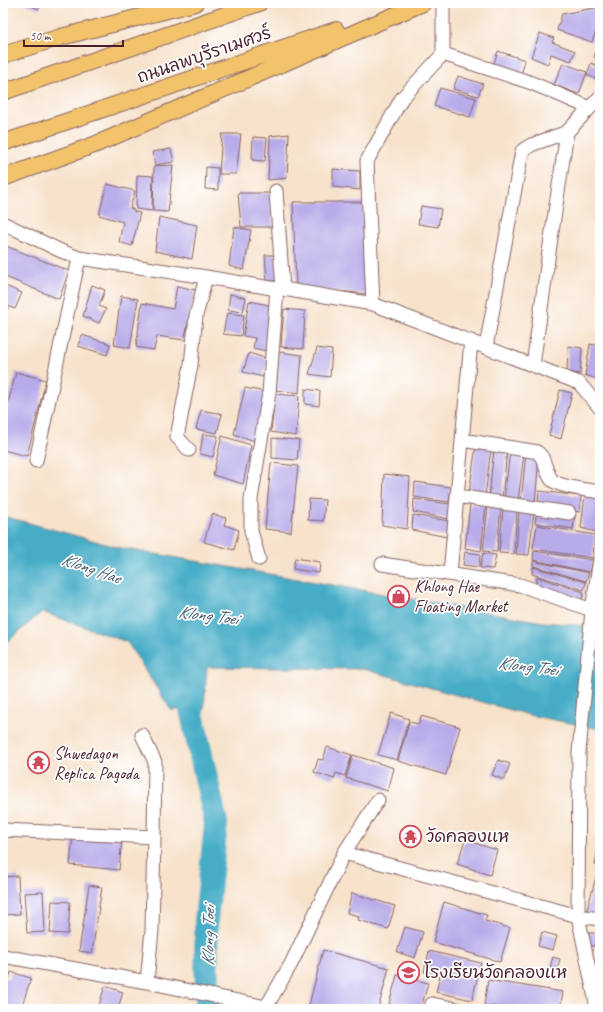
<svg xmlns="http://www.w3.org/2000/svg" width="603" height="1012" font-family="Caveat,'Playpen Sans Thai',sans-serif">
	<rect width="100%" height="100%" fill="#fff"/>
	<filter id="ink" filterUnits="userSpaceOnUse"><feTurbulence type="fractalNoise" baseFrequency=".025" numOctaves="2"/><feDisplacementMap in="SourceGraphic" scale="8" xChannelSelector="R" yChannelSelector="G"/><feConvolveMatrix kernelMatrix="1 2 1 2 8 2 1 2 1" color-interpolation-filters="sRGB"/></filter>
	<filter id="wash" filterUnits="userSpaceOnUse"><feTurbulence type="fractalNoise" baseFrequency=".012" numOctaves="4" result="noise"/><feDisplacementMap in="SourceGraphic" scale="16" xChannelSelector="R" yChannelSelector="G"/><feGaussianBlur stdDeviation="0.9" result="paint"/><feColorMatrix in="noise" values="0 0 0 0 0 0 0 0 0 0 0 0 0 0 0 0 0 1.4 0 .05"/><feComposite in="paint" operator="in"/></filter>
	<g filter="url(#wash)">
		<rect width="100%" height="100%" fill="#f7e2cb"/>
		<!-- water -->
		<path fill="#47adc7" stroke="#486679" d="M3,516l118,32 422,74 57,5v102l-71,-14 -166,-46 -156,-2 -3,42 -33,1 -44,-68 -85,-30 -36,31 -3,-5z"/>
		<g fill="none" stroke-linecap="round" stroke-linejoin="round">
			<!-- river -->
			<path stroke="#47adc7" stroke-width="24" d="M184,678l32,145 -10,98 1,88"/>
		</g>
		<g id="blocks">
			<!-- building -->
			<path fill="#b8abe9" d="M24,3h18l-3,6z
				M600,7v17l-1,-1 -7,19 -35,-12 5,-16z
				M540,33l14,5 -2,4 23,9 -4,10 -20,-7 -3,10 -17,-7z
				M598,46h2v14l-6,-3z
				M498,51l27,9 -4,15 -28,-9z
				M563,63l24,9 -8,22 -25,-9z
				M591,63l9,4v14l-13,-6z
				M458,76l25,8 -5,12 -25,-7z
				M440,88l36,10 -6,19 -36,-11z
				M222,134h19l-5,40h-17z
				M289,134l-2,44 -19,2 2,-44z
				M253,137l14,1 -2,23 -13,-1z
				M171,149l3,13 -19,3 -3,-13z
				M173,165l-5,47 -15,-1 1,-45z
				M206,167l12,1v22l-13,-1z
				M333,169l27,2v19l-27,-3z
				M137,175l16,1 -1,35 -16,-2z
				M107,184l28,7 -5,17 4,2v2l6,1 -8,33 -13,-4 4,-20 -24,-7z
				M238,193h32l3,34h-32z
				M293,202h70l4,92 -71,-7z
				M421,206l20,3 -3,18 -20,-3z
				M159,217l38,8 -5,34 -37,-8z
				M234,227l17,3 -7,40 -15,-4z
				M6,246l63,25 -10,28 -56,-23v-23z
				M265,255h12l1,26h-11z
				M3,285l19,8 -7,16 -12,-5z
				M92,285l13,5 -6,16 7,3 -7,14 -16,-7z
				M177,286l19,4 -12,50 -27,-4 -3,14 -18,-3 6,-44 31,6z
				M230,294l16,4 -3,14 -15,-2z
				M121,296l17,3 -8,49 -16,-3z
				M249,301l20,4 -3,46 -13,-3 2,-10 -12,-2z
				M3,306l5,2 -5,11z
				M284,309l21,2 -2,38 -22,-2z
				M227,313l17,2 -3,21 -18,-2z
				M82,335l28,9 -3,11 -29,-9z
				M590,344l10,2v34l-15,-5z
				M568,346l14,2 -2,26 -13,-2z
				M317,348l15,2 -2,27 -21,-3z
				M279,352l23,3 -3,38 -23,-3z
				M249,353l19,6 -5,18 -20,-5z
				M16,372l30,8 -19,76 -24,-6v-28z
				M245,388l21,4 -11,49 -21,-7z
				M305,389l15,2 -1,15 -14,-2z
				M560,390l12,3 -11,46 -12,-4z
				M275,394l24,2 -3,40 -25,-4z
				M201,410l21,4 -5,19 -21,-4z
				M203,434l15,2 -5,21 -13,-3z
				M222,436l29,9 -8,39 -30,-9z
				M272,438l27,2 -2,20 -25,-2z
				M476,445l15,3 -6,49 -16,-4z
				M494,448l13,2 -5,49 -13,-2z
				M510,451l14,2 -6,49 -14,-2z
				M526,453l13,3 -4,49 -14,-3z
				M271,463l27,3 -7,66 -26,-3z
				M384,474l26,3 -3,52 -25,-4z
				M415,482l36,5 -2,15 -35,-5z
				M539,491l42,5 -1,16 -42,-7z
				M585,495l15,3v17l-4,17 -15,-4z
				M309,499l16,1 -2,21 -15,-1z
				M414,499l36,5 -1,15 -36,-7z
				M470,504l16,1 -5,46 -16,-3z
				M488,506l13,1 -4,45 -14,-1z
				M503,508l14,1 -3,45 -15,-1z
				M519,510l15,2 -5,43 -13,-1z
				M537,510l38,6 -2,13 -38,-6z
				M212,514l14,4 -2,7 15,5 -5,20 -30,-8z
				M413,515l36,6 -2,16 -35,-7z
				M537,525l58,10 -2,23 -60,-9z
				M534,551l59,9 -3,12 -57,-12z
				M465,552l15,2 -1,13 -16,-2z
				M483,553l13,2 -3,14 -13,-1z
				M295,558l25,4 -1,11 -26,-4z
				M533,561l56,12 -3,8 -53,-15z
				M533,567l53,15 -2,8 -52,-16z
				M537,577l47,15 -2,8 -46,-15z
				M391,713l18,6 -12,41 -19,-5z
				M421,716l39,11 -14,48 -48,-14 11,-39 10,2z
				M327,747l25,8 -7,21 -9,-3 -2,6 -20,-7 4,-13 5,1z
				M353,755l41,13 -6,23 -42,-13z
				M498,760l12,4 -6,16 -12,-5z
				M73,834l49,5 -3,31 -49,-5z
				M465,840l32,10 -7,25 -33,-11z
				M599,843h1v23l-5,-1z
				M598,870l2,1v45l-14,-3z
				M18,876l2,38 -17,1v-38z
				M89,885l13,2 -10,66 -13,-2z
				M43,892l2,40 -18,1 -3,-40z
				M352,893l43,13 -7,23 -30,-9 1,-4 -12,-3z
				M52,901l18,1 -2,32 -18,-1z
				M444,902l43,13 -2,6 25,7 -10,34 -67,-20z
				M405,927l18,5 -8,26 -18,-6z
				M542,932l15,4 -4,14 -15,-4z
				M588,933h12v13h-11z
				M323,950l66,18 -11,41h-70z
				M429,951l52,12 -9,37 -36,-8 4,-16 -16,-4z
				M553,957l7,2 -3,10 -7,-2z
				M11,972l20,6 -10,31h-18v-32l6,2z
				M397,975l31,8 -7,26h-14l-18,-5z
				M488,980l75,12 -3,17h-50l-26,-4z
				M105,986l18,6 -5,17h-31l1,-4 10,3z"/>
		</g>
	</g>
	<g filter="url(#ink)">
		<use href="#blocks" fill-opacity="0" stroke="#876363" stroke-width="1"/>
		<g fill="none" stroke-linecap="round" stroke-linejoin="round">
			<defs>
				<path id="minor" d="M443,54l86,28 17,7 44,19
					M276,191l7,98
					M3,223l58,28 18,7 127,19 71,12h6l90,15 206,79 21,25
					M373,304l-6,-143 35,-63 41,-44v-51
					M486,347l36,-196 9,-6 36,-13 33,-35
					M533,365l16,-113 18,-120
					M462,440l70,11c2,0 4,0 6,2 7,4 7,19 14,27 7,7 37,10 48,12
					M189,450l-12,-13 14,-72 5,-49 10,-39
					M36,461l43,-203
					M457,496l112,17
					M259,559l-8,-28v-32l18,-106 8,-104
					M382,564l138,21 72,25
					M450,574l21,-233
					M142,735l13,27 -1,75 -2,93 -5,52
					M3,830l151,7
					M344,853l34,-53
					M3,956l144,26 119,25
					M596,1003l-18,-87 1,-164 13,-142 8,-51
					M265,1009l26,-45 53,-111 234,63 22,3
					M431,1009l1,-5 25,5"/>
				<path id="major" d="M3,55l58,-18 134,-34
					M3,92l256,-89
					M3,143l333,-113
					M3,178l91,-33 329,-142"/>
			</defs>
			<!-- minor casing -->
			<use href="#minor" stroke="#876363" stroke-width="15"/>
			<!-- major casing -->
			<use href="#major" stroke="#876363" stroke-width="18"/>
			<!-- minor -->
			<use href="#minor" stroke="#fff" stroke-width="13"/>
			<!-- major -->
			<use href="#major" stroke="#f2c36a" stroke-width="16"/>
		</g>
	</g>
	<!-- icons -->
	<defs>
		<symbol id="shop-ring" viewBox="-11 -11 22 22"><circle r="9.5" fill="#fff" stroke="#d1495b" stroke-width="1.5"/><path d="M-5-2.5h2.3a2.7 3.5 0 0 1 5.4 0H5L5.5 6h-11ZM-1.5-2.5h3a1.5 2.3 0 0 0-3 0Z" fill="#d1495b"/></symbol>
		<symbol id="temple-ring" viewBox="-11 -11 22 22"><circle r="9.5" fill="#fff" stroke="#d1495b" stroke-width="1.5"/><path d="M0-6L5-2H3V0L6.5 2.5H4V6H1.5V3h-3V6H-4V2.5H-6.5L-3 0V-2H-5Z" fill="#d1495b"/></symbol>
		<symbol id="school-ring" viewBox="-11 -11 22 22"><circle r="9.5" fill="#fff" stroke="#d1495b" stroke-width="1.5"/><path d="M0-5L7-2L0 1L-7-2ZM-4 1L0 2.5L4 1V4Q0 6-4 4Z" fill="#d1495b"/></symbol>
	</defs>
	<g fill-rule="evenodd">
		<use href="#shop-ring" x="386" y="584" width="25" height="25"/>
		<use href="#temple-ring" x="26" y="750" width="25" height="25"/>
		<use href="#temple-ring" x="398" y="824" width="25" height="25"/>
		<use href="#school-ring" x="396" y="960" width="25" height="25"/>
	</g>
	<g text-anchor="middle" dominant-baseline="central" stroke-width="3.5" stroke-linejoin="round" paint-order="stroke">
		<!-- street labels -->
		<g font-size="17" fill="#4a1f2b" stroke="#fff">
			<text transform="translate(204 55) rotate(-19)">ถนนลพบุรีราเมศวร์</text>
		</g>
		<!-- poi labels -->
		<g font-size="17" fill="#4a1f2b" stroke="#fff" text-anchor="start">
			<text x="414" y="586">Khlong Hae<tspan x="414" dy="20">Floating Market</tspan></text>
			<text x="54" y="753">Shwedagon<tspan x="54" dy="20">Replica Pagoda</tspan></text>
			<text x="426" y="836">วัดคลองแห</text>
			<text x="424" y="972">โรงเรียนวัดคลองแห</text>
		</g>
		<!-- water labels -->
		<g font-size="18" font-style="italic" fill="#495f71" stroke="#fff">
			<text transform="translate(91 568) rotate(19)">Klong Hae</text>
			<text transform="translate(208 615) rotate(7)">Klong Toei</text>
			<text transform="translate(528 666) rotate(7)">Klong Toei</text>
			<text transform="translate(208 936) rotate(-89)">Klong Toei</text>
		</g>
	</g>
	<!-- margin -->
	<rect width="603" height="1012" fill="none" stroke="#fff" stroke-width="16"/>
	<!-- scale -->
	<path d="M24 40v6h99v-6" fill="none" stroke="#4a1f2b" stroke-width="2"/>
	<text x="30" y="40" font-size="12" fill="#4a1f2b" stroke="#ffffff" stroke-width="3" paint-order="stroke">50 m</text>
</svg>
